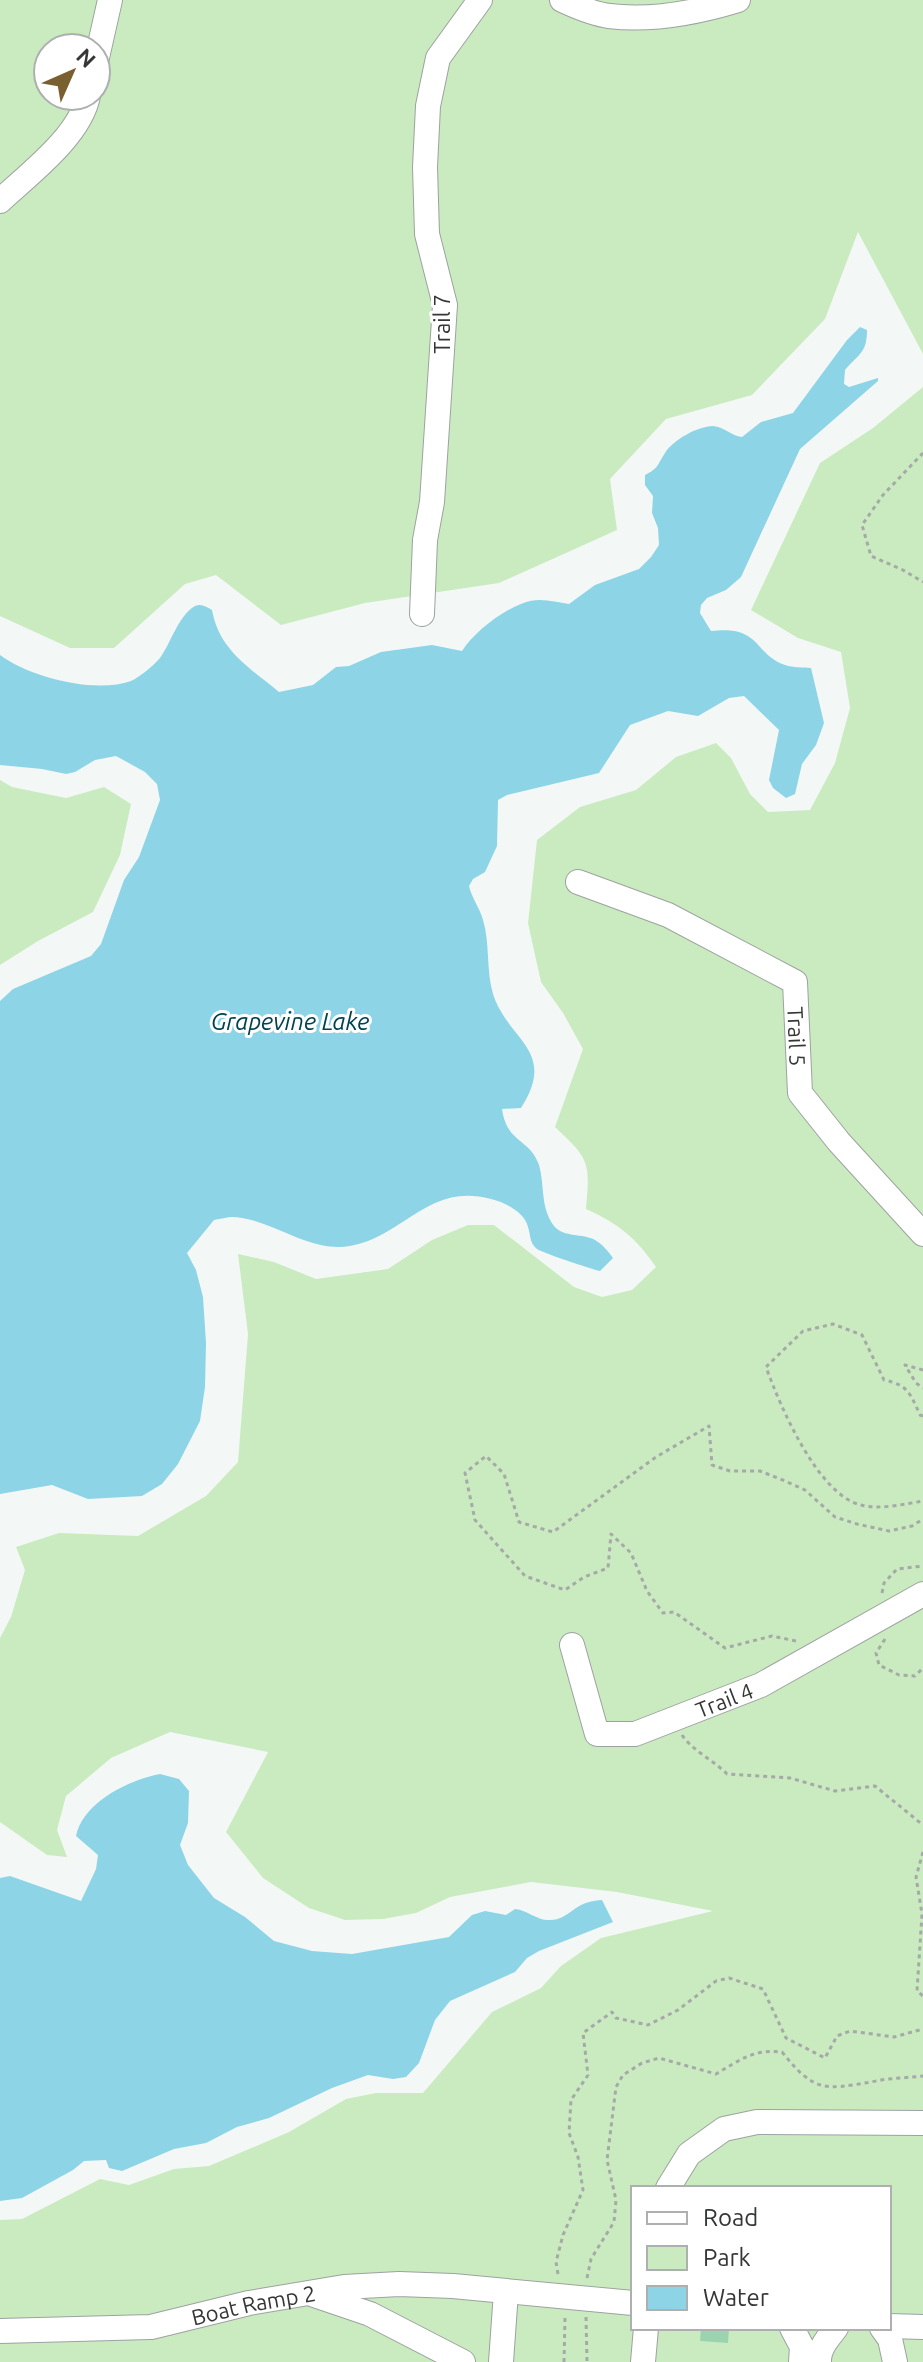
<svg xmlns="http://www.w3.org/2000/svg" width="923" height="2362" font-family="Ubuntu,sans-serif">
	<rect width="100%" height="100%" fill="#f3f8f7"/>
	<!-- green -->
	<path fill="#caebbf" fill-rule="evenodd" d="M0,0h923v354l-65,-122 -33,87 -73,76 -86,24 -56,60 7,51 -118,53 -134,20 -84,22 -65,-50 -31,9 -71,64h-44l-70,-32zM48,48h48v48h-48z
		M923,387v1975h-923v-142l22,-1 78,-40 29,6 45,-16 35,-3 80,-34 57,-33 30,-6h47l69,-81 49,-24 20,-22 40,-28 112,-27 -96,-19 -86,-10 -81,15 -34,16 -33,6 -38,1 -36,-12 -46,-30 -37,-46 42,-80 -98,-20 -59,26 -45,38 -9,34 10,27 -20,-2 -47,-33v-184l11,-21 14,-47 -9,-23 43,-14 79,3 68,-40 32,-34 10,-128 -10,-80 36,8 42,17 72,-10 44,-29 36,-15h26l80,62 28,10 30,-7 24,-23c-20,-29 -37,-43 -70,-58 4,-47 4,-49 -31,-82l28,-78 -20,-36 -22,-31 -13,-59 9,-83 43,-33 56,-17 40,-33 40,-14 15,15 19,36 18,18 42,-2 25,-47 15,-55 -9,-56 -43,-14 -47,-28 69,-147 53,-35zM633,2188h256v140h-256z
		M0,780l12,7 54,11 38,-11 27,17 -11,51 -27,57 -55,29 -38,24z"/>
	<!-- water -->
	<path fill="#8dd4e6" d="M860,327l7,3c0,24 -9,24 -22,40l-1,14 5,3 29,-9v3l-78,68 -59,128 -15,13 -19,8 -6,7 -1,8 11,18c51,-6 42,23 74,34 8,3 18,2 26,3l13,55 -8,22 -14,19 -7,30 -9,4 -13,-10 -4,-8 10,-50 -35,-34 -15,2 -31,18 -30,-5 -38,14 -31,48 -92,22 -9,5 -1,46 -12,26 -12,7 -4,7c3,13 11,22 14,34 7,22 3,50 10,74 15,47 65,56 28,114l-19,1c5,35 28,29 37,56 6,21 1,42 15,61 10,12 29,7 41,14 7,4 13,11 18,18l-13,13c-9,-2 -57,-18 -63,-22 -8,-7 -6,-13 -9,-22 -3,-15 -24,-25 -37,-28 -63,-17 -86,37 -141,47 -42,7 -77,-27 -117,-29 -6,0 -13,2 -19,3l-27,33 9,17 7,27 3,46 -1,44 -5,34 -22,43 -16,20 -20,12 -54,3 -36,-14 -52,9v-493l13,-12 78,-33 10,-12 23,-64 15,-23 21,-57 -3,-16 -12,-12 -29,-16 -21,4 -20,12 -9,2 -24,-5 -42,-4v-110c29,22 95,39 131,26 9,-4 22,-15 29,-23 11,-15 18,-42 35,-52 6,-3 12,1 17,4 7,40 38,58 67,82l34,-7 23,-18 13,-1 32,-14 51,-7 30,6c13,-20 44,-44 68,-50 13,-3 26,1 39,3l26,-19 44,-16 12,-12 8,-12 -1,-17 -6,-15 1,-17 -8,-11v-10c14,-7 12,-10 20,-22 8,-13 33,-27 48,-27 12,1 18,10 29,11l19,-15 32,-9 54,-73z
		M160,1774l19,5 10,12 -1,32 -8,22 8,20 26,33 31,19 29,24 38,10 40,3 97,-17 23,-22 13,-4 21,4 9,-6c13,1 22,12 35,11 20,0 23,-19 52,-20l11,22 -74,29 -12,7 -12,14 -65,29 -15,19 -16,43 -13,14 -13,2 -25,-4 -36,13 -63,30 -32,9 -31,16 -32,6 -52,22 -13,-3 -3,-8 -22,1 -11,9 -51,28 -22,3v-323l10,-2 71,25 15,-32 2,-14 -22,-19c7,-34 53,-56 84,-62z"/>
	<!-- building -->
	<path fill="#9bd3b1" d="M701,2328h28l-1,15 -28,-2z"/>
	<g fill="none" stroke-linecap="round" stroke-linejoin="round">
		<defs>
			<g id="minor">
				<path d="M562,0c15,7 31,14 47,16 42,5 90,-4 129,-16"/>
				<path d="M96,62l14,-62"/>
				<path d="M0,201c30,-28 80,-65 88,-105"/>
				<path d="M422,614l3,-74 7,-38 13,-197 -18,-71 -2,-67 3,-61 10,-48 42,-58"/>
				<path id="s1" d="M578,882l90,33 127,67 5,111 39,49 84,92"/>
				<path id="s2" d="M572,1645l25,89h38l126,-49 162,-91"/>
				<path d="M668,2188l21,-34 35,-25 33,-7 166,1"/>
				<path d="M314,2295l56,19 93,48"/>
				<path d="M889,2326l34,1"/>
				<path d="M792,2328l10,19 -1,15"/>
				<path d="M882,2328l8,11 5,23"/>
				<path id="s3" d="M0,2331l151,-4 98,-24 95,-16 55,-3 54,2 180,17"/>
				<path d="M501,2362l5,-70"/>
				<path d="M643,2362l3,-34"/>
				<path d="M819,2362c-1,-13 9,-24 17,-34"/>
			</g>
		</defs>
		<!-- minor casing -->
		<use href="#minor" stroke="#9da2a0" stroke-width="26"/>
		<!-- path -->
		<path stroke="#a5a9a8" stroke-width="3" stroke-dasharray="4 4" stroke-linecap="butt" d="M923,453l-40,42 -21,30 9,31 32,14 20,12
			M923,1370l-18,-5 11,18 7,5
			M923,1416l-3,-1c-10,-22 -12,-30 -36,-35l-22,-45 -29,-11 -30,7 -37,36c14,39 52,128 95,138 18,5 44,-1 62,-4
			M882,1593l2,-10 13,-14 26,-3
			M885,1639l-9,14 3,12 20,10 16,1 8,-8
			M796,1641l-24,-5 -47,12 -51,-36 -11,1 -16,-22 -16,-38 -20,-19 -3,34 -24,9 -19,13 -40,-14 -50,-56 -10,-47 21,-17 18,18 15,48 34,10 103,-75 53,-31 3,39 18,6h30l25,10 20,9 30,27 22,7 32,7 23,-5 11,-7
			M682,1735c11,16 31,25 45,39l63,4 45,13 40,-5 48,39
			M923,1852l-7,25 6,37 -5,77 6,5
			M558,2274l-2,-12 7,-27 20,-45 -5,-33 -9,-24 2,-33 17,-25 -5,-42 29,-21 4,6 32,7 30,-15 38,-29 13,-3 34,11 23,49 39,20 12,-22 13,-5 44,6 29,-8
			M587,2278l4,-19 23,-37 2,-22 -9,-40 9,-73 7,-12 19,-12 17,-5 57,16c24,-14 37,-25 66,-22 32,40 42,38 89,30 17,-4 35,-4 52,-6
			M586,2317l1,45
			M564,2362l1,-45"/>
		<!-- minor -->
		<use href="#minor" stroke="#fff" stroke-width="24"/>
	</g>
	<g text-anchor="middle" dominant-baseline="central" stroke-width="6" stroke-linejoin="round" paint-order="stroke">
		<!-- street labels -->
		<g font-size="22" fill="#353736" stroke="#fff">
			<text transform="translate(441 324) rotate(-90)">Trail 7</text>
			<text stroke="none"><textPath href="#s1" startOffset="294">Trail 5</textPath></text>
			<text stroke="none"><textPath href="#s2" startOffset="226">Trail 4</textPath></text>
			<text stroke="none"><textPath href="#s3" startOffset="256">Boat Ramp 2</textPath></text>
		</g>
		<!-- water labels -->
		<g font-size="24" font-style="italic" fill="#00434f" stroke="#fff">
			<text x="290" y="1021">Grapevine Lake</text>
		</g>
	</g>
	<!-- legend -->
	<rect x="631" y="2186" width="260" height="144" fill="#ffffff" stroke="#aeafaf" stroke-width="2"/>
	<rect x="647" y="2212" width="40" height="12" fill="#ffffff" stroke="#aeafaf" stroke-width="2"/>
	<text x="703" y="2226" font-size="24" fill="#353736">Road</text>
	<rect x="647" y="2246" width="40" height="24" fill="#caebbf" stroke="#aeafaf" stroke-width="2"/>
	<text x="703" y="2266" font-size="24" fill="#353736">Park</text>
	<rect x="647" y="2286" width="40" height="24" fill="#8dd4e6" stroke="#aeafaf" stroke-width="2"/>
	<text x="703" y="2306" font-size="24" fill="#353736">Water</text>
	<!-- north arrow -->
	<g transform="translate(72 72) rotate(45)"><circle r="38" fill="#ffffff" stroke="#aeafaf" stroke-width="2"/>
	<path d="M0-6L14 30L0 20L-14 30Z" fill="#7a6031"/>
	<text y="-12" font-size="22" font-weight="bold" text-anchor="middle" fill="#353736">N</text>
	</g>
</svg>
